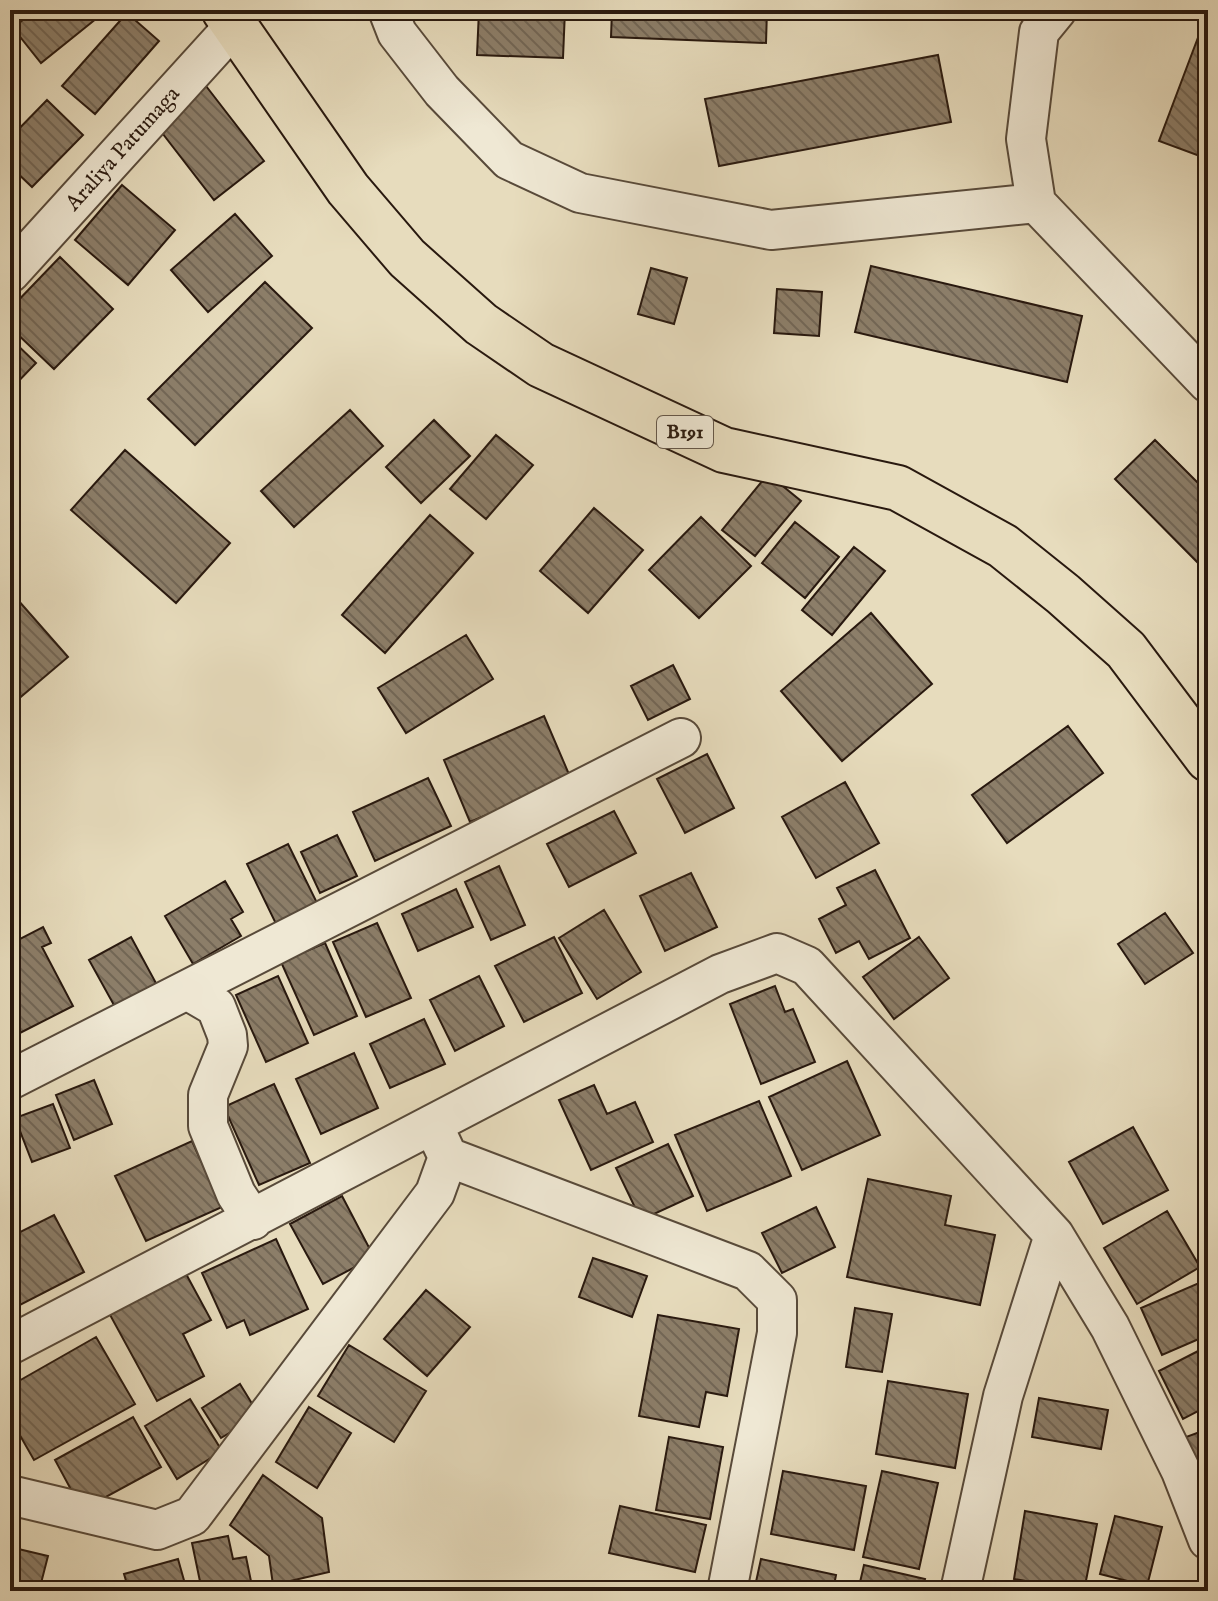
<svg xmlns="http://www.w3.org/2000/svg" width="1218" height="1601" font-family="'IM FELL English',serif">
	<defs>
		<pattern id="building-back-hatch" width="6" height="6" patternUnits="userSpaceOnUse" patternTransform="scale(2)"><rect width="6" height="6" fill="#8c7e69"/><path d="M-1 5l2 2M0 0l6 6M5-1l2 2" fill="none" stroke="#726655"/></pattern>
	</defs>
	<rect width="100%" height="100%" fill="#e7dcbd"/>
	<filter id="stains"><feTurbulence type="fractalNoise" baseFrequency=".0025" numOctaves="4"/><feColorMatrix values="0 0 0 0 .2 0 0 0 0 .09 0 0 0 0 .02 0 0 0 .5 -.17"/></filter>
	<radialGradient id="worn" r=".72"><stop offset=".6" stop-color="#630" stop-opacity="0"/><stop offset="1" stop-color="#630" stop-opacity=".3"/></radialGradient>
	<!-- building -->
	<path fill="url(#building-back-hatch)" stroke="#29190f" stroke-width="2" d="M35,10h72l-66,53 -28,-35z
		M479,10h86l-2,48 -86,-3z
		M612,10h155l-1,33 -155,-6z
		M1208,11v148l-49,-18z
		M127,13l32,28 -64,73 -33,-28z
		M938,55l13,67 -232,44 -14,-67z
		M206,86l58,75 -50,39 -58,-75z
		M47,100l36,35 -51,52 -22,-21v-28z
		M122,185l53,45 -47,55 -53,-45z
		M235,214l37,42 -64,56 -37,-42z
		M60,257l53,52 -59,60 -44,-42v-18z
		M871,266l211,50 -15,66 -212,-50z
		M651,268l36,10 -13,46 -36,-10z
		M265,282l47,46 -117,117 -47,-46z
		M777,289l45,3 -3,44 -45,-3z
		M10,338l26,25 -26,27z
		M350,410l33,36 -89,81 -33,-36z
		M434,420l36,36 -49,47 -35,-36z
		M496,435l37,30 -47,54 -36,-30z
		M1155,440l53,53v70l-5,5 -88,-89z
		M125,450l105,93 -54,60 -105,-93z
		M768,474l33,27 -46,55 -33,-26z
		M594,508l49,42 -55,63 -48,-42z
		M430,515l43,38 -88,100 -43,-38z
		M701,517l50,49 -52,52 -50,-48z
		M795,522l44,35 -34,41 -43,-35z
		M854,547l31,24 -53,64 -30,-25z
		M10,591l58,66 -58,49z
		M871,613l61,71 -90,77 -61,-70z
		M466,635l27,44 -87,54 -28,-45z
		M673,665l17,34 -42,21 -17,-34z
		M544,716l27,63 -101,43 -26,-62z
		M1068,726l35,47 -96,70 -35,-48z
		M707,754l27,54 -49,25 -28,-54z
		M428,778l23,48 -76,35 -22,-49z
		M845,782l34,61 -63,35 -34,-61z
		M614,811l22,42 -67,34 -22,-43z
		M337,835l20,41 -37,17 -19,-41z
		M288,844l32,65 -41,21 -32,-66z
		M499,866l26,59 -34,15 -26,-58z
		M875,870l35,68 -41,21 -10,-18 -23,12 -17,-34 27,-14 -9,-17z
		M691,873l26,54 -52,24 -25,-55z
		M225,881l18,31 -12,7 10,17 -48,28 -28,-48z
		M456,889l17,38 -55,24 -16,-37z
		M604,910l37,62 -44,27 -38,-61z
		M1165,913l28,40 -48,31 -27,-40z
		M377,923l34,75 -45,19 -33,-75z
		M43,927l8,16 -9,4 31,59 -63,32v-94z
		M131,937l26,48 -42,22 -26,-47z
		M554,937l28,56 -58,29 -29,-56z
		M919,937l30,41 -55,41 -31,-42z
		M325,943l32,73 -43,19 -33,-73z
		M278,976l30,67 -42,19 -30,-67z
		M479,976l25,50 -49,25 -25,-51z
		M775,986l10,26 8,-3 22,53 -54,22 -31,-80z
		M424,1019l21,45 -55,24 -20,-44z
		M354,1053l24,55 -57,26 -25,-55z
		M847,1061l33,74 -78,35 -33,-73z
		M94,1080l18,44 -38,16 -18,-45z
		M274,1084l36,79 -51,22 -35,-78z
		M594,1085l13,29 28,-12 18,40 -62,28 -32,-70z
		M759,1101l32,75 -84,35 -32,-76z
		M53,1104l17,44 -38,14 -17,-44z
		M1133,1127l35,63 -65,34 -34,-62z
		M192,1141l30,66 -76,34 -31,-65z
		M668,1144l25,52 -52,24 -25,-52z
		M868,1179l83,17 -6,29 50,10 -15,70 -133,-28z
		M342,1196l32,61 -51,27 -33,-60z
		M816,1207l19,40 -53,26 -20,-40z
		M1167,1211l33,56 -63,37 -33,-56z
		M54,1215l30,57 -66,34 -8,-14v-55z
		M276,1239l32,70 -58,26 -6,-15 -17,8 -25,-55z
		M593,1258l54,18 -15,41 -53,-20z
		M185,1272l26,48 -28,14 21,42 -47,25 -48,-88z
		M1199,1283l9,21v31l-46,20 -21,-47z
		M426,1290l44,37 -43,49 -43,-37z
		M855,1308l37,6 -10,58 -36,-5z
		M658,1315l81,14 -12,67 -21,-4 -7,35 -60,-11z
		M96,1337l39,67 -101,56 -24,-42v-32z
		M349,1345l77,46 -32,51 -76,-46z
		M1208,1346v60l-25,13 -24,-48z
		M888,1381l80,13 -13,74 -79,-14z
		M240,1384l19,31 -38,23 -19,-30z
		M1039,1398l69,12 -7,39 -69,-12z
		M190,1399l32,52 -45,28 -32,-53z
		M309,1407l42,26 -34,55 -41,-26z
		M133,1417l28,50 -79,43 -27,-50z
		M1208,1429v65l-22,-57z
		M669,1437l54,10 -13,72 -54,-9z
		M783,1471l83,15 -12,64 -83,-16z
		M882,1471l56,12 -19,86 -56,-12z
		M263,1475l59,43 7,54 -56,13 -4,-29 -39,-31z
		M620,1506l86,19 -11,47 -86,-19z
		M1025,1511l72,13 -13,67 -70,-12z
		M1115,1516l47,11 -15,59 -47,-12z
		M228,1536l5,23 13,-2 7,34h-51l-10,-48z
		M10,1547l38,9 -9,35h-29z
		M178,1559l9,32h-58l-5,-17z
		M761,1559l75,16 -3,16h-79z
		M864,1565l61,14 -3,12h-64z"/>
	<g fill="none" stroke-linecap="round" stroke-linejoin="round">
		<defs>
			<path id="street" d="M388,10l9,23 45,58 67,69 71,33 191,37 265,-27
				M1057,10l-18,22 -13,107 10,64 172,180
				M10,273l226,-249
				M187,990l29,17 11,28 1,11 -20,49v31l28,68 17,26
				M10,1080l671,-342
				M448,1157l300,114 29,29v33l-50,258
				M10,1345l710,-371 57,-21 30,13 247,269 56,92 71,144 27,69
				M10,1495l147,35 35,-14 243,-323 13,-36 -15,-32
				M960,1591l43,-195 51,-161"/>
			<path id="primary" d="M224,10l124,179 59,69 74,66 60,41 183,85 174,38 105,58 60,48 63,56 82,109"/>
		</defs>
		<!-- street casing -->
		<use href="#street" stroke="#584a3a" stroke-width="42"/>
		<!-- primary casing -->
		<use href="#primary" stroke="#29190f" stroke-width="48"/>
		<!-- street -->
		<use href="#street" stroke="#efe8d4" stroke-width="38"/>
		<!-- primary -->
		<use href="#primary" stroke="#e7dcbd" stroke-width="44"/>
	</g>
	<g text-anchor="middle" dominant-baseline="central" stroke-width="7" stroke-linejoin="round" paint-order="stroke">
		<!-- shield labels -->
		<rect fill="#efe8d4" stroke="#64574a" stroke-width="2" x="657" y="416" width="56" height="32" rx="6"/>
		<g font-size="20" font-weight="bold" fill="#29190f">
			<text x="685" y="432">B191</text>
		</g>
		<!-- street labels -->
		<g font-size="22" fill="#29190f" stroke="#efe8d4">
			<text transform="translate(123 149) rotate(-48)">Araliya Patumaga</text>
		</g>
	</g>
	<!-- margin -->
	<rect width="1218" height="1601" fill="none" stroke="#e7dcbd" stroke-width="40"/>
	<rect x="12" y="12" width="1194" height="1577" fill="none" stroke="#29190f" stroke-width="4"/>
	<rect x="20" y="20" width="1178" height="1561" fill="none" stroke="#29190f" stroke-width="2"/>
	<rect width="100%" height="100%" filter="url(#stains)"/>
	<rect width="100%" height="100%" fill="url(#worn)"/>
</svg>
